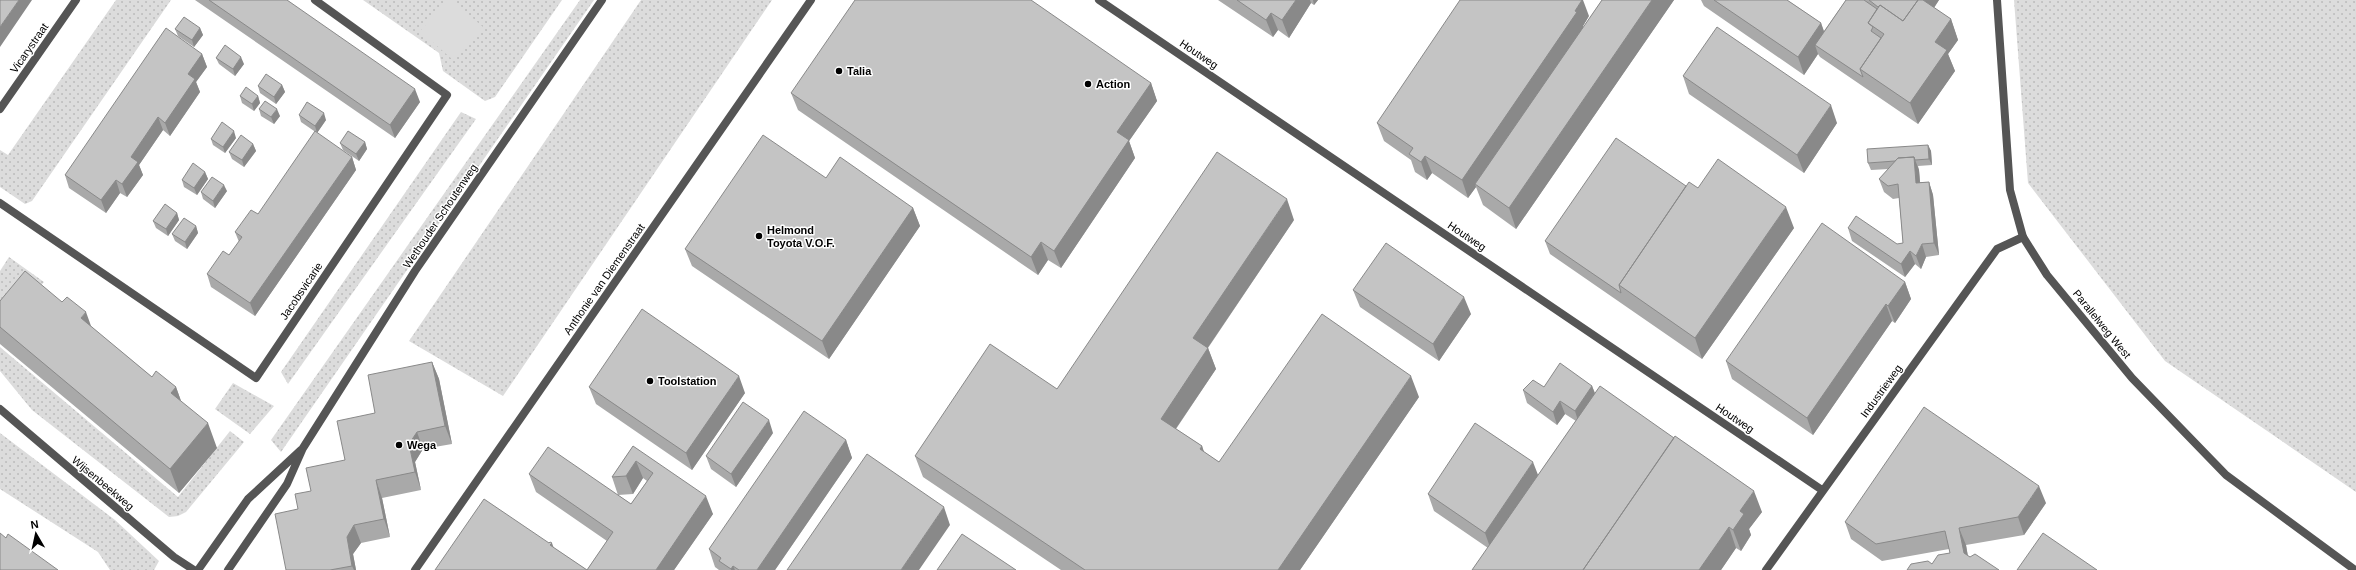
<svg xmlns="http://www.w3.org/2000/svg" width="2356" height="570" font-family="Arial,sans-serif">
	<defs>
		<pattern id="grass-dots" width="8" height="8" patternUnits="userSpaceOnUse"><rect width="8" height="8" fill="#dcdcdc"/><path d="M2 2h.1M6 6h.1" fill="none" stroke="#bbb" stroke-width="1.8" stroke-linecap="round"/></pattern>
	</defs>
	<rect width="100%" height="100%" fill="#fff"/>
	<!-- grass -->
	<path fill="url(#grass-dots)" d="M116,0h55l-139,201 -7,3 -25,-17v-37l8,5z
		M363,0h199l-67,97 -10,4 -42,-30 -4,-18z
		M580,0h14l-313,452 -10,-12z
		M641,0h131l-269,396 -94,-55z
		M2014,0h342v492l-191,-131 -137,-178z
		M461,112l15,7 -188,265 -7,-12z
		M9,257l35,25 -44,51v-62z
		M0,347l178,150 52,-66 14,11 -58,70 -8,4 -9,1 -137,-107 -32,-39z
		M233,383l41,23 -24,28 -35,-25z
		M0,433l115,87 44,41 -5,9h-44l-12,-18 -98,-63z"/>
	<!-- green -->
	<path fill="#dcdcdc" d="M448,0h4l31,27 -30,33 -33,-29z"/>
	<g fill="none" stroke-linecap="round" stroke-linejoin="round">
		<!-- minor -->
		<path stroke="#555" stroke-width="8" d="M1099,0l723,490
			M0,109l76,-109
			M0,203l256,175 191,-283 -132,-95
			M0,409l174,148 20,13
			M415,570l396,-570
			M1766,570l231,-321 26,-12"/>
		<!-- tertiary -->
		<path stroke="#555" stroke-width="8" d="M1997,0l13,190 13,47 24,38 85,103 94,97 129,95
			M198,570l50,-71 53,-49
			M228,570l59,-86 16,-36 112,-177 187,-271"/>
	</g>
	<!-- wall -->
	<path fill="#a9a9a9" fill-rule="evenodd" d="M195,0h92l133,102 -25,36z
		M1218,0h100l-4,5 -3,-2 -22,35 -11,-8 -5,7z
		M1602,0h72l-158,229 -33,-24 -7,-18 -8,11 -36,-25 -5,7 -12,-8 -4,-12 -27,-19 -7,-18 212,-107 -6,10v2z
		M1701,0h86l34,23 3,8 22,-31h93l-5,8 17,11 7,21 -10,14 7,17 -37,53 -98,-67 -2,-3 -14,21 -100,-69z
		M200,28l3,7 -9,12 -16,-11 -3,-7z
		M202,54l5,13 -11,15 4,10 -30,44 -7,-6 -24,35 4,10 -16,22 -7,-4 -14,20 -37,-25 -4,-13z
		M216,58l28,6 -9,12 -16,-12z
		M1683,76l154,47 -33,50 -115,-79z
		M1151,83l6,18 -28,40 6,17 -74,110 -13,-8 -10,15 -240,-165 -7,-17z
		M282,85l3,7 -9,12 -16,-11 -2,-7z
		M240,96h18l2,7 -6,8 -12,-8z
		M259,109l21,7 -6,8 -13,-8z
		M299,115l27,5 -9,13 -16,-11z
		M236,138l-11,15 -12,-8 -2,-6z
		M365,142l2,7 -8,12 -16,-11 -3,-7z
		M253,144l3,7 -12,16 -12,-8 -3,-7z
		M1928,145l3,6 1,14 -14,1 1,4 1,12h9l4,13 6,60 -13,2 -5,12 -6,-5 -10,13 -53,-36 -4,-13 49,16 6,-1 -4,-45 -6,1 -9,-7 -5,-13 10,-10 -18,1 -3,-7z
		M352,157l4,13 -101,146 -44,-29 -4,-13 22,-19 10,-13 -4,-10 23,-18z
		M205,172l3,7 -11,16 -13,-8 -2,-7z
		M826,178l87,30 7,18 -91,133 -137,-93 -7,-17z
		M1686,186l12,2 96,40 -92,131 -152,-105 -5,-13z
		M227,191l-12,17 -12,-9 -2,-7z
		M177,213l2,7 -11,16 -12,-8 -3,-7z
		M1294,220l-86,128 8,21 -40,60 26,17 2,6 15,10 200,-65 -119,173h-239l-138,-93 -8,-21 142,-67z
		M196,226l2,7 -11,16 -12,-8 -3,-7z
		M1905,282l6,17 -16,24 -3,-2 -79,114 -81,-56 -6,-18z
		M1353,290l118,24 -32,47 -79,-54z
		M0,301l90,25 62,51 24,10 5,14 36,47 -38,45 -179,-149z
		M432,362l7,17 13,65 -29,5 -8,13 6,28 -39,8 8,39 -29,6 -8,11 3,16h-70l12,-61 47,-49 30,-47z
		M1592,386l3,7 167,119 -13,17 2,6 -10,16 -5,-3 -15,22h-249l16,-22 -54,-37 -6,-17 110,-19 38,-54 -11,-7 -8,11 -30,-22 -4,-13 21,-3z
		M589,387l156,6 -53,77 -96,-66z
		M773,433l-37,54 -25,-18 -5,-13z
		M846,440l6,18 -77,112h-56l-4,-3 -6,-18z
		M633,446l80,68 -39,56h-239l119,-22 33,22 20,-29 -71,-49 -7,-18 89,21 -6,-18zM643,478l4,3 -16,23 -13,-9 15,-1z
		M2046,503l-22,32 -58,10 2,11 2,1 -38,7 18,-11 -1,-4 -67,12 -31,-22 -6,-17z"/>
	<!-- shaded-wall -->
	<path fill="#898989" d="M19,0h13l-32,47v-20z
		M1296,0h14l1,3 -22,35 -7,-18z
		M1313,0h5l-4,5z
		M1582,0h1l6,16 -6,10 1,3 -109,155 1,3 -8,11 -6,-18z
		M1652,0h22l-158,229 -7,-21z
		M1921,0h18l-28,42z
		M1271,13l7,17 -5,7 -7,-17z
		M1951,19l7,21 -10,14 7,17 -37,53 -8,-21 25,-61z
		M1821,23l6,18 -12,4 3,9 -14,21 -6,-18z
		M200,28l3,7 -9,12 -2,-7z
		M202,54l5,13 -11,15 4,10 -30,44 -5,-13 23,-49z
		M241,57l3,7 -9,12 -2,-7z
		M1151,83l6,18 -28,40 6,17 -74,110 -7,-17 63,-119z
		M282,85l3,7 -9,12 -2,-7z
		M415,89l5,13 -25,36 -5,-13z
		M258,96l2,7 -6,8 -2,-7z
		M1831,105l6,18 -33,50 -7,-18z
		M277,109l3,7 -6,8 -3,-7z
		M324,113l2,7 -9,13 -2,-7z
		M158,117l5,13 -24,35 4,10 -16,22 -5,-13 9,-27z
		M234,131l2,7 -11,15 -2,-6z
		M365,142l2,7 -8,12 -3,-7z
		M253,144l3,7 -12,16 -2,-7z
		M1928,145l3,6 1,14 -3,-6z
		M1425,156l7,17 -5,7 -6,-18z
		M352,157l4,13 -101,146 -5,-13z
		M1914,157l5,13 2,25 -5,-12z
		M205,172l3,7 -11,16 -3,-7z
		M116,180l4,13 -14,20 -5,-13z
		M1929,182l4,13 6,60 -5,-12z
		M224,185l3,6 -12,17 -2,-7z
		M1287,199l7,21 -94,139 -7,-21z
		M1786,207l8,21 -92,131 -7,-21z
		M913,208l7,18 -91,133 -7,-18z
		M177,213l2,7 -11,16 -2,-7z
		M196,226l2,7 -11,16 -2,-7z
		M1041,242l7,18 -10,15 -7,-18z
		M1922,244l4,13 -5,12 -5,-13z
		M1910,251l5,13 -10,13 -4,-13z
		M1905,282l6,17 -16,24 -7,-17z
		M1464,297l7,17 -32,47 -6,-17z
		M1886,304l6,17 -79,114 -6,-17z
		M86,312l9,25 -14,-19z
		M1208,348l8,21 -48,71 -7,-21z
		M432,362l7,17 13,65 -7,-18z
		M739,376l6,17 -53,77 -6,-17z
		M1411,376l8,21 -119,173h-22z
		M1592,386l5,13 -18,25 -4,-13z
		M176,387l9,25 -14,-19z
		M1560,401l5,13 -8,11 -4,-13z
		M769,420l4,13 -37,54 -5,-13z
		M208,423l9,25 -38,45 -9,-24z
		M417,432l6,17 -8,13 6,28 -6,-18 -6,-28z
		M846,440l6,18 -77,112h-18z
		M1202,446l7,21 -9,-18z
		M636,461l7,17 -10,16 -7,-18z
		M1533,462l7,18 -49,70 -6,-17z
		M376,480l6,18 8,39 -6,-18z
		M2039,486l7,17 -22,32 -6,-18z
		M1754,491l8,21 -13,17 2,6 -10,16 -8,-21 7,-19z
		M706,496l7,18 -39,56h-18z
		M944,507l6,18 -31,45h-18z
		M354,525l7,18 -8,11 3,16h-2l-2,-4 -5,-29z
		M1729,527l7,21 -15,22h-22z
		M1959,528l7,17 4,25 -6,-17z
		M552,543l6,17 -8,-15z
		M733,566l2,4h-4v-1z"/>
	<!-- building -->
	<path fill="#c4c4c4" stroke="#898989" d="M0,0h19l-19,27z
		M209,0h78l128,89 -25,36z
		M855,0h176l120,83 -34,49 12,8 -75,111 -13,-9 -10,15 -240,-164z
		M1237,0h59l-14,20 -11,-7 -5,7z
		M1460,0h122l-7,11 2,1 -115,168 -37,-24 -4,6 -12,-8 4,-6 -36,-25z
		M1602,0h50l-143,208 -34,-24z
		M1714,0h73l34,23 -23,34z
		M1846,0h18l13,9 -9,14 5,4 -2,4 10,7 -21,31 3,8 -48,-32z
		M1869,0h49l-15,21 -23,-16 -2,2z
		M1918,0h5l28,19 -16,23 12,8 -37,53 -50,-34 24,-35 -16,-11 12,-18 23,16z
		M184,17l16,11 -8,12 -17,-11z
		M1717,27l114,78 -34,50 -114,-79z
		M166,28l36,26 -14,20 7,5 -30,44 -7,-6 -27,40 7,5 -16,22 -6,-4 -15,20 -36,-25z
		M225,45l16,12 -8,12 -17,-11z
		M266,74l16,11 -8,12 -16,-11z
		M246,87l12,9 -6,8 -12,-8z
		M265,101l12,8 -6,8 -12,-8z
		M307,102l17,11 -9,13 -16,-11z
		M222,122l12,9 -11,16 -12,-8z
		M315,131l37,26 -102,146 -43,-29 16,-23 6,4 13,-18 -7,-5 16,-22 7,4z
		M348,131l17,11 -9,12 -16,-11z
		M241,135l12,9 -11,16 -13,-8z
		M763,135l63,43 14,-21 73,51 -91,133 -137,-92z
		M1616,138l70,48 -67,99 2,8 -76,-52z
		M1928,145l1,14 -14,1 -1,-3 -16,1 -3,3 -27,2 -1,-14z
		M1217,152l70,47 -94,139 15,10 -47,71 41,27 -2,3 19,13 103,-148 89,62 -133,194h-193l-170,-114 75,-112 67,45z
		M1914,157l2,26 13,-1 5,61 -12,1 -6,12 -6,-5 -9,13 -53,-36 8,-12 41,28 6,-1 -5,-59 -10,2 -9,-7 19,-21z
		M1718,159l68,48 -91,131 -76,-53 70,-103 9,6z
		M193,163l12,9 -11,16 -12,-8z
		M212,177l12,8 -11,16 -12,-9z
		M165,204l12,9 -11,16 -13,-8z
		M184,218l12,8 -11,16 -13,-8z
		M1822,223l83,59 -17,24 -2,-2 -79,114 -81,-57z
		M1386,243l78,54 -31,47 -80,-54z
		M25,271l37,31 5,-5 19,15 -5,6 71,59 4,-6 20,16 -5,6 37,30 -38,46 -170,-142v-26z
		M642,309l97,67 -53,77 -97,-66z
		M432,362l13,64 -28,6 -8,12 6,28 -39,8 8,39 -30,6 -7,12 5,29 -22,4h-44l-11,-56 23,-5 -3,-15 16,-3 -5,-23 39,-8 -8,-39 38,-8 -7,-38z
		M1560,363l32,23 -17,25 -15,-10 -7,11 -30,-22 10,-10 11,7z
		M1600,386l74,52 -91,132h-111z
		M743,402l26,18 -38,54 -25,-18z
		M1924,407l115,79 -21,31 -59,11 5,25 6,4 5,-3 24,16h-92l4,-6 17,-3 4,3 6,-9 12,-2 -5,-22 -69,13 -31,-22z
		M804,411l42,29 -89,130h-18l-6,-4 -2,3 -12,-8 2,-3 -12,-9z
		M1475,423l58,39 -48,71 -57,-39z
		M1675,436l79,55 -14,20 4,3 -11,16 -4,-3 -30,43h-116z
		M633,446l73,50 -50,74h-221l49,-71 65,44 1,-1 2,1 -2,2 37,25 26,-38 -84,-58 19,-27 83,57 22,-31 -17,-12 -10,15 -14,1z
		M867,454l77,53 -43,63h-114z
		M0,533l6,5 2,-4 50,36h-58z
		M2043,533l54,37h-80z
		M962,534l54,36h-79z"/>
	<!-- markers -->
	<g fill="#000" stroke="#fff" stroke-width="1.5">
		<circle cx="839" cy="71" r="4"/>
		<circle cx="1088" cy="84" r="4"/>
		<circle cx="759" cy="236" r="4"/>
		<circle cx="650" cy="381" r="4"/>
		<circle cx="399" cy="445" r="4"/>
	</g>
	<g text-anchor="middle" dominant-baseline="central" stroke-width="3" stroke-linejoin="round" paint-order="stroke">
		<!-- street labels -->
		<g font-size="11" fill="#000" stroke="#fff">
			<text transform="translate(29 48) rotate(-55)">Vicarystraat</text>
			<text transform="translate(1199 54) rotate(34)">Houtweg</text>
			<text transform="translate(440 216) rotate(-56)">Wethouder Schoutenweg</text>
			<text transform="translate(1467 236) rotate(34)">Houtweg</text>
			<text transform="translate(604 279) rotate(-55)">Anthonie van Diemenstraat</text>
			<text transform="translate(301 291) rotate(-56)">Jacobsvicarie</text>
			<text transform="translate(2102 324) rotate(51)">Parallelweg West</text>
			<text transform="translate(1881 391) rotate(-54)">Industrieweg</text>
			<text transform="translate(1735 418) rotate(34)">Houtweg</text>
			<text transform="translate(103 483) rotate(40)">Wijsenbeekweg</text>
		</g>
		<!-- poi labels -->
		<g font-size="11" font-weight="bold" fill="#000" stroke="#fff" text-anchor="start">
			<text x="847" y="71">Talia</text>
			<text x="1096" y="84">Action</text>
			<text x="767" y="230">Helmond<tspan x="767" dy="13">Toyota V.O.F.</tspan></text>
			<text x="658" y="381">Toolstation</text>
			<text x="407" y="445">Wega</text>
		</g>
	</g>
	<!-- north arrow -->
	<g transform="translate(36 534) rotate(351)" stroke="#ffffff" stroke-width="3" paint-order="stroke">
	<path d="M0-3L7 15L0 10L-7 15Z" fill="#000000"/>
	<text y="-6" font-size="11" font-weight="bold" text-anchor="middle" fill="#000000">N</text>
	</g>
</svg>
